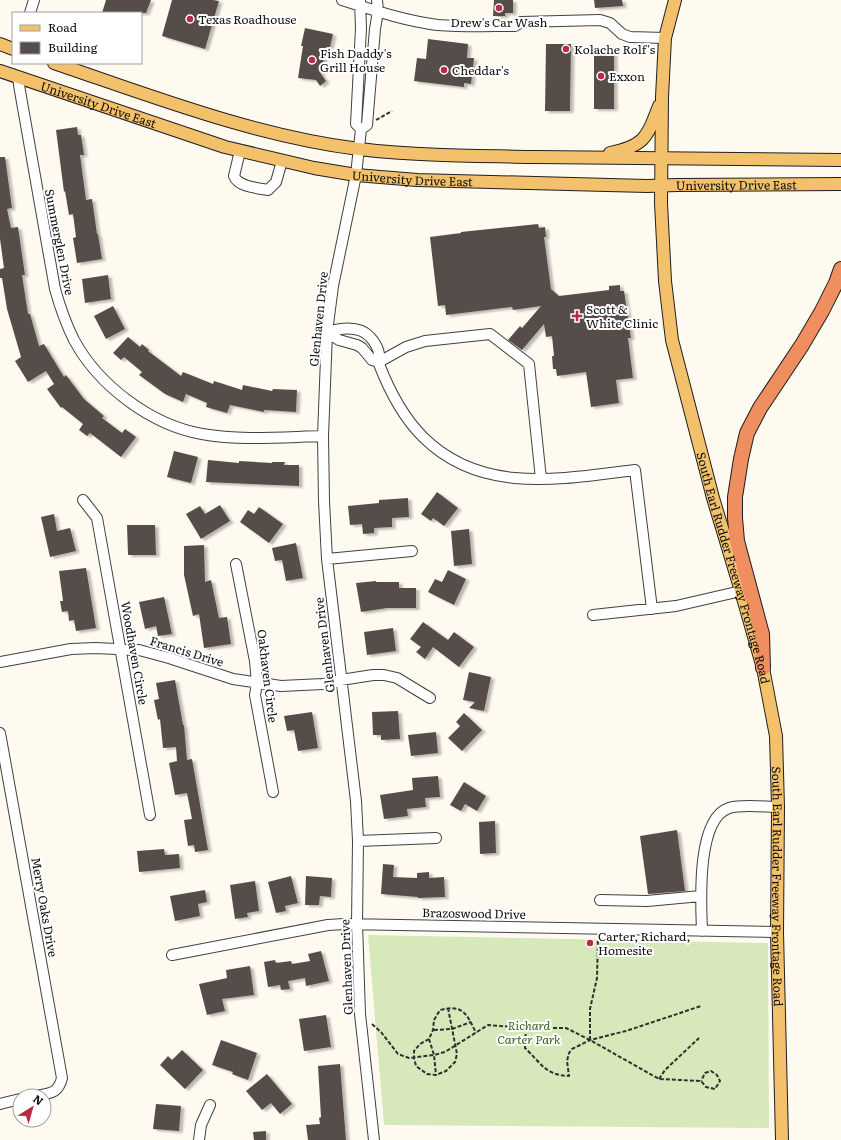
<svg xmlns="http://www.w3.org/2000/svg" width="841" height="1140" font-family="Literata,serif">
	<defs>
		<filter id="shadow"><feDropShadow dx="3.5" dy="2" stdDeviation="1" flood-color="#0004"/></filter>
	</defs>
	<rect width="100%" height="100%" fill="#fefaf0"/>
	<!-- grass -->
	<path fill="#d7e8ba" d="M368,935l400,8 1,185 -385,-3z"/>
	<!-- building -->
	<path fill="#564e4b" filter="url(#shadow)" d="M106,0h45l-5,13h-44z
		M172,0h41l6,1 -14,48 -43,-13z
		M494,0h19v13h-8v3h-12z
		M594,0h28l1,6 -28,2z
		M305,28l28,6 -3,13h-4l-5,27 5,7 -6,5 -4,-6 -18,-2 5,-32h-2z
		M428,39l40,5 -1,14h7l-3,26 -7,-1v4l-50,-6 3,-23 9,1z
		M546,44h25l-1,67h-25z
		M594,49l20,1v59h-20z
		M77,127l1,8h3l3,20h-4l6,45 6,-1 5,35h1l4,25 -25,4 -4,-25 3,-1 -3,-23 -4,1 -4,-24 -1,1 -8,-62z
		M0,157h5l7,51 -5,1 4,19 7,-1 7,48h-3l6,39h2l9,32 5,-2 20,33 2,-2 18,24 20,17 -2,2 20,15 3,-4 11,8 -15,20 -31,-24 -3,3 -8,-6 4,-6 -21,-17 -1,1 -14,-19 7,-5 -8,-13 -18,11 -13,-21 6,-4 -14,-48 -5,-31h-2v-9l4,-1 -4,-29z
		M538,224l1,4 6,-1 1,10h-2l7,52 8,7 50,-6v-4l11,-1v6h4l7,47h-3l5,40 -17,2 3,23 -28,4 -5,-35 -29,4 -1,-7h-3l-1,-13h2l-2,-20 -6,1 -2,-13 -22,26 -14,-10 12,-14 2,2 19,-22 -28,4 -1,-3 -66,8 -1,-10 -7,1 -8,-69 31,-4v-1z
		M108,275l3,24 -26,4 -3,-24z
		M113,306l12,23 -19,10 -12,-23z
		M128,337l12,10 2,-3 7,6 -1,1 33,25 2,-4 30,12 1,-3 28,9 1,-5 29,6 1,-2 24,1 -1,22 -32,-2v2l-34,-7 -3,8 -21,-6 1,-4 -21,-9 -3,8 -18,-8 -26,-19 3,-3 -18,-15 -3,3 -8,-7z
		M174,451l24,6 -7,26 -24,-6z
		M208,460l31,3v-2l33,2v-1h13l-1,3h15v21l-93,-4z
		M437,492l21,16 -14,18 -11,-8 -2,3 -10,-7z
		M408,498l1,19 -17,1v9l-18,1v5l-11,1 -1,-10 -12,1 -2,-19 31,-3v-3z
		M220,505l10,16 -29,18 -15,-25 14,-8 5,8z
		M259,507l24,17 -14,19 -29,-21 8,-12 6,4z
		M54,514l3,17 13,-3 6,23 -26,6 -9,-40z
		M127,525h28l1,30h-28z
		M469,529l3,35 -18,2 -3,-35z
		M296,543l7,35 -17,3 -4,-21 -7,1 -3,-13z
		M204,545l1,37 6,-2 8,38 8,-1 4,27 -27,4 -5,-34 -6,2 -9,-41v-29z
		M86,568l10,60 -20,3 -2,-11 -5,1 -1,-10 -6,1 -2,-11h3l-4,-30z
		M448,570l18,9 -12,26 -26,-13 7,-13 7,3z
		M376,581v1h23v6h17v20h-29l-26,4 -5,-29z
		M164,597l8,37 -14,2 -2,-10 -11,3 -6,-27z
		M423,622l25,18 6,-8 20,15 -15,20 -26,-20 -8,12 -9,-7 5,-5 -11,-8z
		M393,628l3,23 -29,4 -3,-23z
		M469,672l22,5 -7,34 -15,-3 6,-6 -12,-2z
		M175,680l8,45h1l3,35 5,-1 16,91 -13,2 -1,-7 -6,1 -4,-26 8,-1 -5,-26 -12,2 -6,-32 8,-2 -1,-14 -13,1 -3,-29 -2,1 -4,-20 5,-1 -3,-16z
		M398,711l2,28 -19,1v-5h-8l-1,-23z
		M312,712l6,36 -20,3 -4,-21 -7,1 -3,-15z
		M464,713l18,17 -20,21 -14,-13 12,-12 -4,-4z
		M436,732l2,21 -27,3 -3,-21z
		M438,776l2,21 -15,1 1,9 -19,2 1,7 -24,3 -4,-24 33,-5 -1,-12z
		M464,782l22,14 -9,15 -12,-7 -4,7 -11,-6z
		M495,821l1,32 -16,1 -1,-32z
		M677,830l8,61 -37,3 -8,-58z
		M164,849l1,6 14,-1 1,14 -41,4 -2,-21z
		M383,864l11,1 -1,12 24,1v-5l12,-1v6l15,-1 1,20 -27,1v-1l-37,-3z
		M291,876l7,27 -13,3 1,5 -10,2 -8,-31z
		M306,876l26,2 -1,19 -11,-1 -1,9h-14z
		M255,881l4,30 -12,2 1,4 -13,2 -5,-34z
		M205,890l2,12 -9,2 2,12 -25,5 -5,-25z
		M321,951l8,30 -23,5 -1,-8 -17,3 2,8 -9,1 -1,-5 -12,2 -4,-25 11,-2 1,3 15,-2 1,3 18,-3 -2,-7z
		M250,966l4,29 -32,4 3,12 -18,4 -8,-31 28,-6 -1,-8z
		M326,1015l5,32 -27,4 -5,-32z
		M221,1040l36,13 -9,27 -16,-6 1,-2 -21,-7z
		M182,1050l21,20 -18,19 -25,-24 8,-9 4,4z
		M340,1064l6,76h-38l-2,-15 14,-1 -1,-6 2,-1 -3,-51z
		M267,1074l25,30 -12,10 -9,-11 -9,7 -16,-19z
		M156,1104l25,2 -2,25 -26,-2z
		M266,1131v9h-12l-1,-8z"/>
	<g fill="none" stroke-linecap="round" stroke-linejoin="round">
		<defs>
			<path id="minor" d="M342,0c31,10 63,21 96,25 25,2 52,1 77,1l6,-4 79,-2 10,3 12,11 8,3 35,1
				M360,1l1,27 -5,96 5,5
				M30,13l4,-13
				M18,78l2,13 35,198c5,18 11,35 19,51 25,46 77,85 128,94 40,7 81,3 121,2
				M361,129l-5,46 -23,111 -6,46 -4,104 1,65 3,58 29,242 2,40 -1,83 3,90 14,126
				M361,129l6,-4 8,-96 3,-18 -1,-11
				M240,151l-6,25c4,11 24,12 34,14l8,-8 6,-21
				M327,332c14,-4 32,-7 43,5 4,4 9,12 9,18 0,4 -1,6 0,9 10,26 24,53 44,73 58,58 138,42 212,33l17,139
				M327,332l12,8 18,5 5,3 10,12 7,2
				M379,362l27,-15 19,-6 65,-7 39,30 12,115
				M83,500l14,18 53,297
				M327,559l85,-8
				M236,564l19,97 2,22 -2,12 18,97
				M593,615l83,-9 65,-15
				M0,662l71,-13 24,-1 44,2 30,8 64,21 48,7 42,-2 18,-4 32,-5h11l13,3 33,20
				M0,733l62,345c-4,16 -12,15 -26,18
				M358,841l78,-3
				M600,900l47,1 54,-5
				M702,931c-1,-28 -6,-112 27,-123 12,-4 37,-1 49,-1
				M172,955l156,-30 16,-1 433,8
				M0,1104l20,-5
				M199,1140l2,-15 9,-20"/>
			<g id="major">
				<path id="s1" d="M675,0l-10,38 -3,59 -1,106 4,78 7,59 41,158 28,93 22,77 13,68 2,71 -1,125 5,208"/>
				<path d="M0,44l13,5"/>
				<path d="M54,63c100,34 201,73 305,86 59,7 118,7 177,8 102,1 203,2 305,3"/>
				<path id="s2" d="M0,71l225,76 89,21 42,7 61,5 230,6 30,-1 164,-1"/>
				<path d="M610,153c35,-7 37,-16 49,-47"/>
			</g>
			<path id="highway" d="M763,668l-1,-34 -25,-93 -2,-23v-21l6,-38 6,-26 13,-25 42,-63 20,-34 14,-28 5,-14"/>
		</defs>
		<!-- minor casing -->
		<use href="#minor" stroke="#414141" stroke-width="12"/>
		<!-- major casing -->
		<use href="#major" stroke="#1f1f1f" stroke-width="14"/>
		<!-- highway casing -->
		<use href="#highway" stroke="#1f1f1f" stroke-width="16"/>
		<!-- path -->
		<path stroke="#303030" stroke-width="2" stroke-dasharray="4 2" stroke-linecap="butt" d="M376,120l16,-9
			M448,1008l9,46 -2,8 -9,9 -10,4 -9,-1 -11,-8 -2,-8v-7l6,-7 9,-5 4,-9 1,-10 6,-10c23,-6 27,4 36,23
			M372,1024l9,8 17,22 11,4 25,-3 11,-3 43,-27 38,3h40l24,12 69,39 42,2 5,6 9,2 5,-8 -3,-6 -6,-4 -6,2 -4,8
			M526,1028l-1,20 3,3c15,15 19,24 41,25l-2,-15 2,-8 3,-4 18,-9 36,-9 75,-25
			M434,1030l18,-1 19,-7
			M429,1039l5,16 2,20
			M590,1040v-31l7,-31 1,-40
			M659,1079l6,-9 34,-32"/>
		<!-- minor -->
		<use href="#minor" stroke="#fff" stroke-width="10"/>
		<!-- major -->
		<use href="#major" stroke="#f3c16b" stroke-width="12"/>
		<!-- highway -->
		<use href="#highway" stroke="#ef8e5e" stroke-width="14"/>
	</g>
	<!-- markers -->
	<g fill="#b92b43" stroke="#fff" stroke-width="1.5">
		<circle cx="499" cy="8" r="4"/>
		<circle cx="190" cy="19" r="4"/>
		<circle cx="566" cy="49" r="4"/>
		<circle cx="312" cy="60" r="4"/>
		<circle cx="444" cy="70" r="4"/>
		<circle cx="601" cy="76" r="4"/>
		<path d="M575 310h4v4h4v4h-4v4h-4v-4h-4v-4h4z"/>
		<circle cx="590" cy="943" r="4"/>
	</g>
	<g text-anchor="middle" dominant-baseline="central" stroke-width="4" stroke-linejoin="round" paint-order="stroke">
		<!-- poi labels -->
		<g font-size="12" fill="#0e0e0e" stroke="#fff" text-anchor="start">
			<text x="198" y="19">Texas Roadhouse</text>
			<text x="499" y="22" text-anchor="middle">Drew's Car Wash</text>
			<text x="574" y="49">Kolache Rolf's</text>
			<text x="320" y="53">Fish Daddy's<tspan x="320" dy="14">Grill House</tspan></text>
			<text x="452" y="70">Cheddar's</text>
			<text x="609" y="76">Exxon</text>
			<text x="586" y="309">Scott &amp;<tspan x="586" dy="14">White Clinic</tspan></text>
			<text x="598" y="936">Carter, Richard,<tspan x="598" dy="14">Homesite</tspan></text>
		</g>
		<!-- street labels -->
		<g font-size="12" fill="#0e0e0e" stroke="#fff">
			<text stroke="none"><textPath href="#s2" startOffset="104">University Drive East</textPath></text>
			<text stroke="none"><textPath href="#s2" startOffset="428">University Drive East</textPath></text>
			<text stroke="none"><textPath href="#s2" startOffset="752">University Drive East</textPath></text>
			<text transform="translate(60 242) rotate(79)">Summerglen Drive</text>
			<text transform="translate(318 319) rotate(-84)">Glenhaven Drive</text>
			<text stroke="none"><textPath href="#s1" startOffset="578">South Earl Rudder Freeway Frontage Road</textPath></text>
			<text transform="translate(324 645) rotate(-97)">Glenhaven Drive</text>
			<text transform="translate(187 651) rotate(17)">Francis Drive</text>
			<text transform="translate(135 653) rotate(80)">Woodhaven Circle</text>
			<text transform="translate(268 676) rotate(83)">Oakhaven Circle</text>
			<text stroke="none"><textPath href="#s1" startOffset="902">South Earl Rudder Freeway Frontage Road</textPath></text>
			<text transform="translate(45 907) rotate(80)">Merry Oaks Drive</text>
			<text transform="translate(474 913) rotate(1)">Brazoswood Drive</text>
			<text transform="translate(346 967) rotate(-92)">Glenhaven Drive</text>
		</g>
		<!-- park labels -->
		<g font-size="12" font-style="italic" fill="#376420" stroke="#fff">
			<text x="529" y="1025">Richard<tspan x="529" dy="14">Carter Park</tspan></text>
		</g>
	</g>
	<!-- legend -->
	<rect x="12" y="12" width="130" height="52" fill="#ffffff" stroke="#9f9f9f"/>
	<rect x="20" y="25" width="20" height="6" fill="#f3c16b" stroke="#9f9f9f"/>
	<text x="48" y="32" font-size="12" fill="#0e0e0e">Road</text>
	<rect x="20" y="42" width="20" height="12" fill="#564e4b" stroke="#9f9f9f"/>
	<text x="48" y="52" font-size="12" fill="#0e0e0e">Building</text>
	<!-- north arrow -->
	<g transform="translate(32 1108) rotate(37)"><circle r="19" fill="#ffffff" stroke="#9f9f9f"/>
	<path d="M0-3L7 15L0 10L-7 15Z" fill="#b92b43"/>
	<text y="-6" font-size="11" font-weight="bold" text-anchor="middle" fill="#0e0e0e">N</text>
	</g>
</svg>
